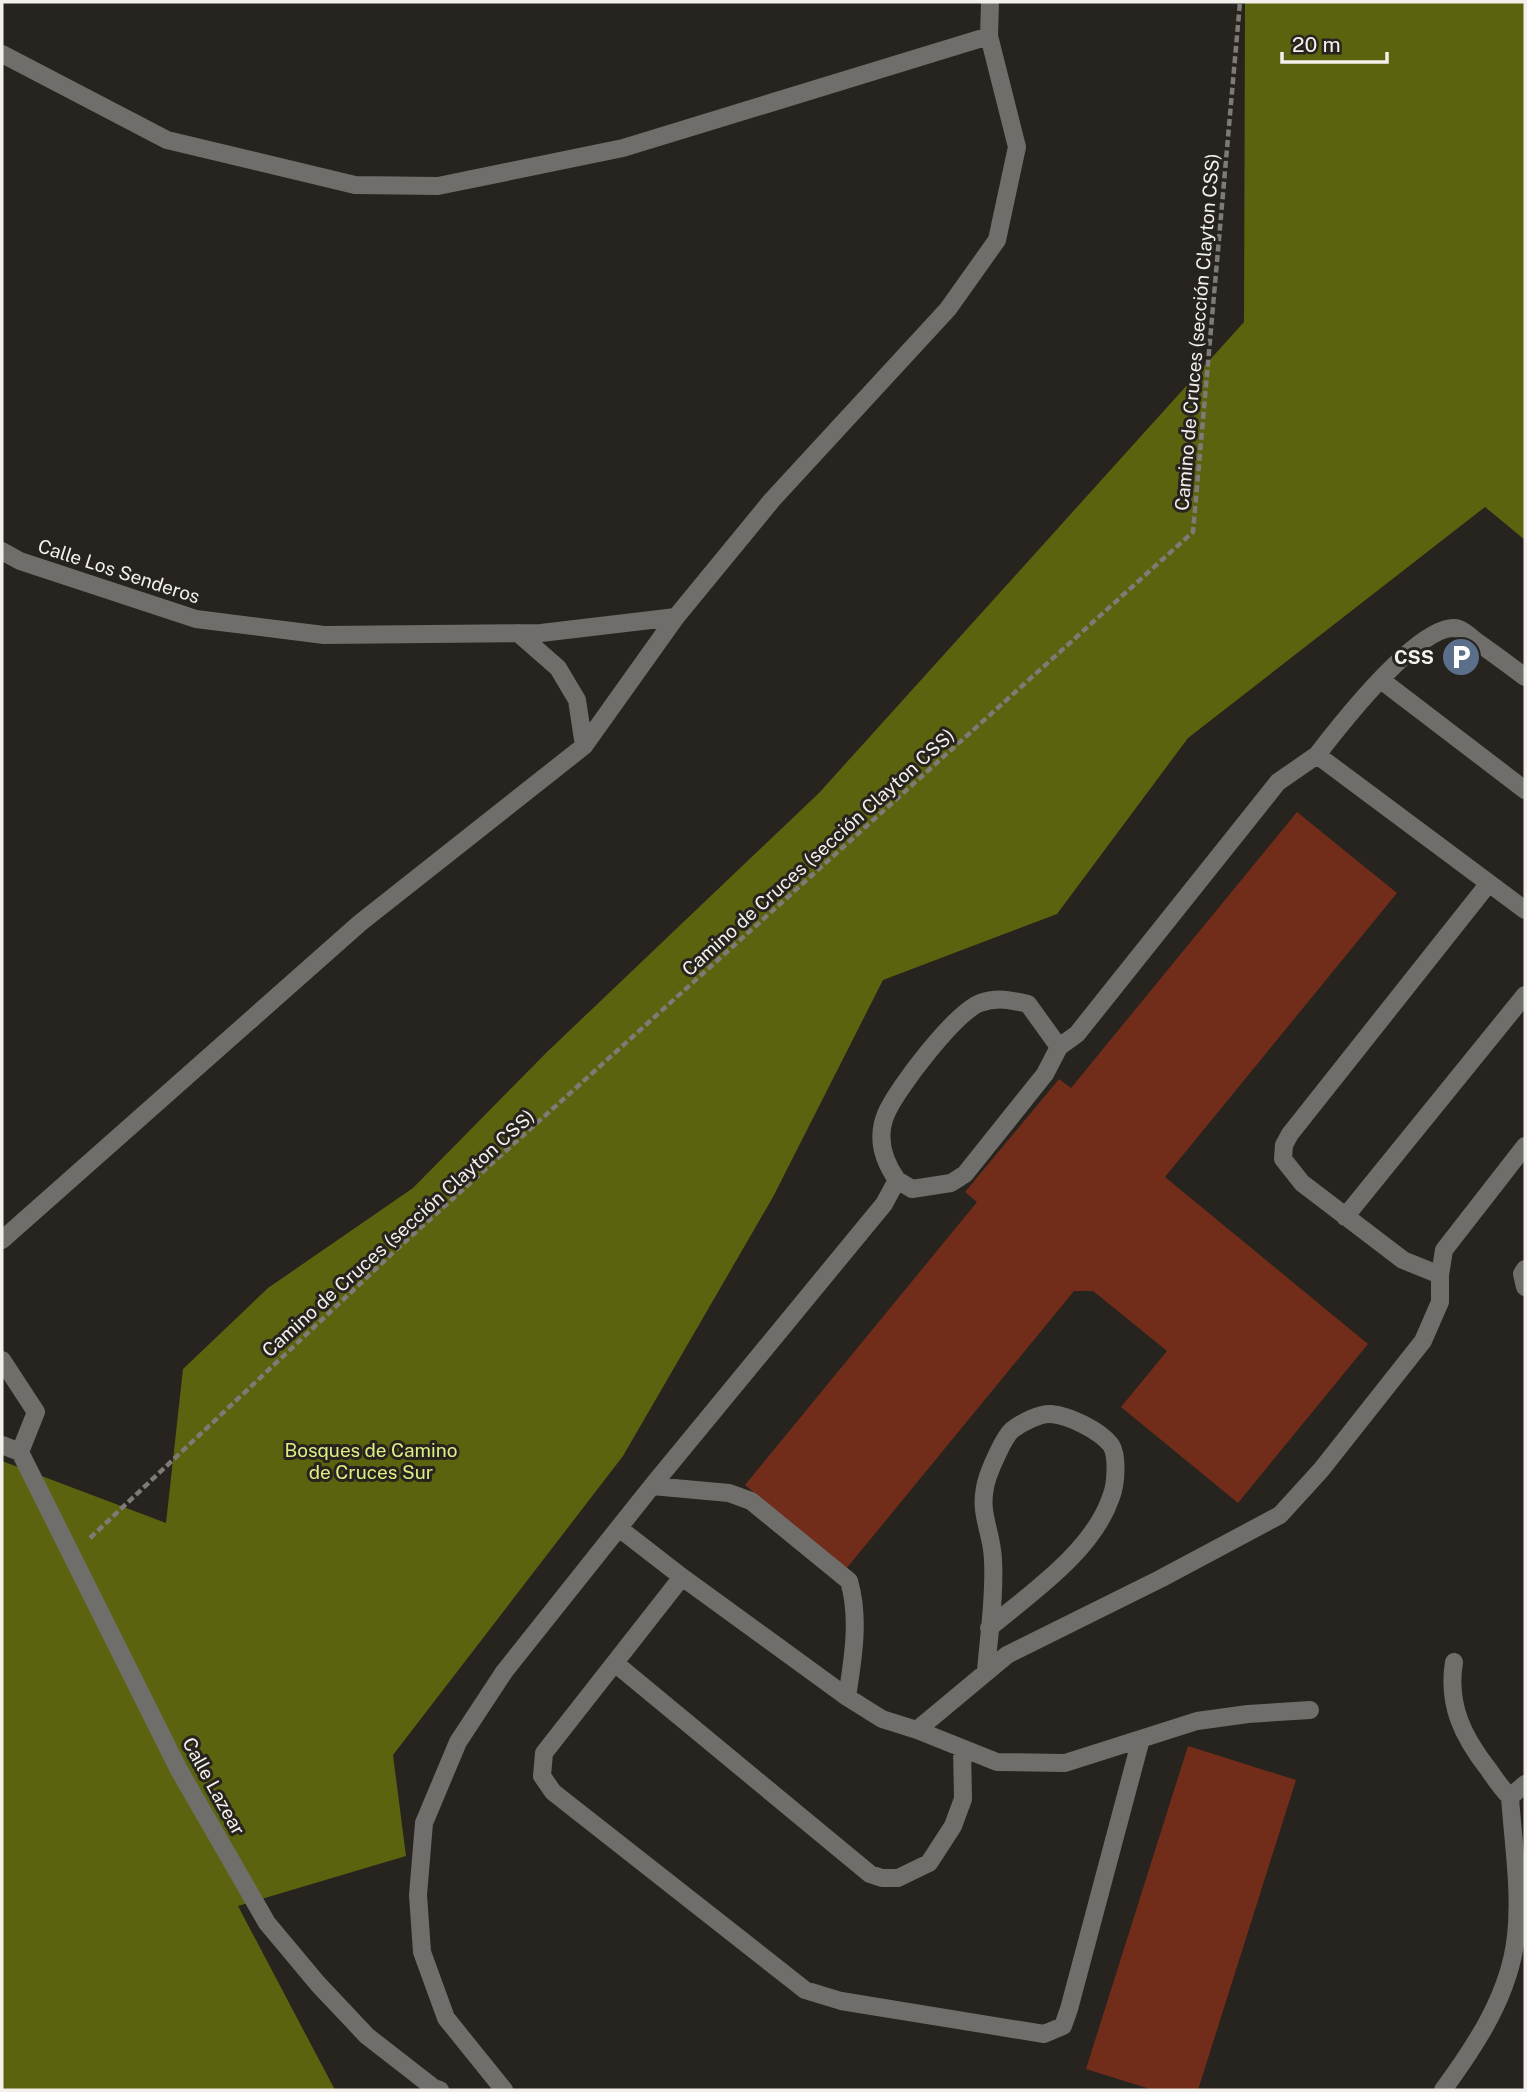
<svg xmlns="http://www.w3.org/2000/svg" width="1527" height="2092" font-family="'Public Sans',sans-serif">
	<rect width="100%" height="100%" fill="#27231e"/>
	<!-- forest -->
	<path fill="#5b630e" d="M1245,2h280v538l-40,-33 -297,231 -131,176 -174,66 -110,217 -150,259 -230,299 13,101 -168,50 97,184h-333v-629l164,62 17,-154 85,-81 145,-100 134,-136 272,-259 425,-471z"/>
	<!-- building -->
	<path fill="#712d19" d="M1297,812l100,81 -232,284 203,167 -130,159 -117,-96 46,-56 -74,-60h-19l-228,278 -101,-84 232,-283 -12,-10 94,-113 12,9z
		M1188,1746l108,34 -98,310h-45l-67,-21z"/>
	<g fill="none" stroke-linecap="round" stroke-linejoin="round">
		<!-- path -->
		<path stroke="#7e7b76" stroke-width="4.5" stroke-dasharray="7 3.5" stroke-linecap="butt" d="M90,1538l307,-289 796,-717 47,-530"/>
		<!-- minor -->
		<path stroke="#6f6e6b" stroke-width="18" d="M2,54l165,86 188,45 83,1 185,-38 366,-112
			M2,551l18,10 176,58 128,16 217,-2 135,-16
			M518,633l40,35 19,32 7,46
			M1381,680l144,110
			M1317,755c20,-26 107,-139 142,-126 6,2 13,9 18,13 16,11 32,23 48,35
			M897,1180c-14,-20 -21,-42 -11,-66 11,-26 69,-101 94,-111 17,-6 31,-3 48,1l31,43
			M1345,1217l180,-222
			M2,1240l358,-317 224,-177 92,-129 96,-117 176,-191 49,-69 20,-93 -28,-111 1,-34
			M1525,1269l-3,5 3,13
			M1440,1275l-37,-15 -101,-77 -19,-24 1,-14 6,-11 199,-251
			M2,1360l34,52 -16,40
			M2,1445l18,7
			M20,1452l159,318 88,153 51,61 49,52 67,52 6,2
			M652,1486l77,7 22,8 98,80c11,37 4,78 -2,116
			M620,1529l62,48 165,120 35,22 35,11 80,32 68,1 132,-42 51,-7 62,-4
			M682,1577l-138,176 -2,23 11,16 252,198 36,11 203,33 19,-8 6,-17 72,-270
			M1454,1662c-7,43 9,75 35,108 6,9 13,19 21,27l15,-13
			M616,1664l254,210 12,4h16l31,-15 24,-37 10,-27 -1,-51
			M986,1671c3,-37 9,-75 7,-111 -1,-32 -17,-47 -5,-84 4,-11 16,-39 24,-46 9,-7 28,-17 39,-16 19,2 48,16 60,31 7,11 5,40 0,52 -18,54 -80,96 -122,131
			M917,1730l90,-75 153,-76 120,-64 41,-45 102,-129 17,-39v-27l4,-25 81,-104
			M504,2090l-58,-72 -24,-66 -4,-57 6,-72 34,-81 46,-70 148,-186 232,-282 13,-24 15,9 39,-6 14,-9 80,-100 14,-27 18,-13 201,-252 39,-27 208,155
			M1443,2090c33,-45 67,-96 73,-154 5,-45 -3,-94 -6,-139"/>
	</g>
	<!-- icons -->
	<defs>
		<symbol id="parking-disc" viewBox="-11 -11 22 22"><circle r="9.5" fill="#5c6f8a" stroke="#27231e"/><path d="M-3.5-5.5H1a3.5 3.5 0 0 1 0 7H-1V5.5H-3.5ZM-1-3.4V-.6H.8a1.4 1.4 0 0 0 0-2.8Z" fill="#fff"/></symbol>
	</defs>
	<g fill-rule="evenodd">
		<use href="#parking-disc" x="1439" y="635" width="44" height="44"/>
	</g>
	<g text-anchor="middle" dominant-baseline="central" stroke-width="6" stroke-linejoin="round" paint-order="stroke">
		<!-- street labels -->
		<g font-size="19" fill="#f4f1ed" stroke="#27231e">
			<text transform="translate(1197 332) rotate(-85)">Camino de Cruces (sección Clayton CSS)</text>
			<text transform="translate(119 571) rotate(18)">Calle Los Senderos</text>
			<text transform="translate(818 852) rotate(-42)">Camino de Cruces (sección Clayton CSS)</text>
			<text transform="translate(398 1233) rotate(-42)">Camino de Cruces (sección Clayton CSS)</text>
			<text transform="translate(214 1786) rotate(61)">Calle Lazear</text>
		</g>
		<!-- poi labels -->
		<g font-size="19" font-weight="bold" fill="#f4f1ed" stroke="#27231e" text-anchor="end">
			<text x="1434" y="657">CSS</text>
		</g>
		<!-- park labels -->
		<g font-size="19" fill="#e0ee84" stroke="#27231e">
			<text x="371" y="1450">Bosques de Camino<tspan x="371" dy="22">de Cruces Sur</tspan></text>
		</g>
	</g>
	<!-- border -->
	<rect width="1527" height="2092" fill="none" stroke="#f4f1ed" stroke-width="7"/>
	<!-- scale -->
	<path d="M1282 52v10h105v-10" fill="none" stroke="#f4f1ed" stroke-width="3.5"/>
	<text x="1292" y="52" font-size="21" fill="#f4f1ed" stroke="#27231e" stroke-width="5" paint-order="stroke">20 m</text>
</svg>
